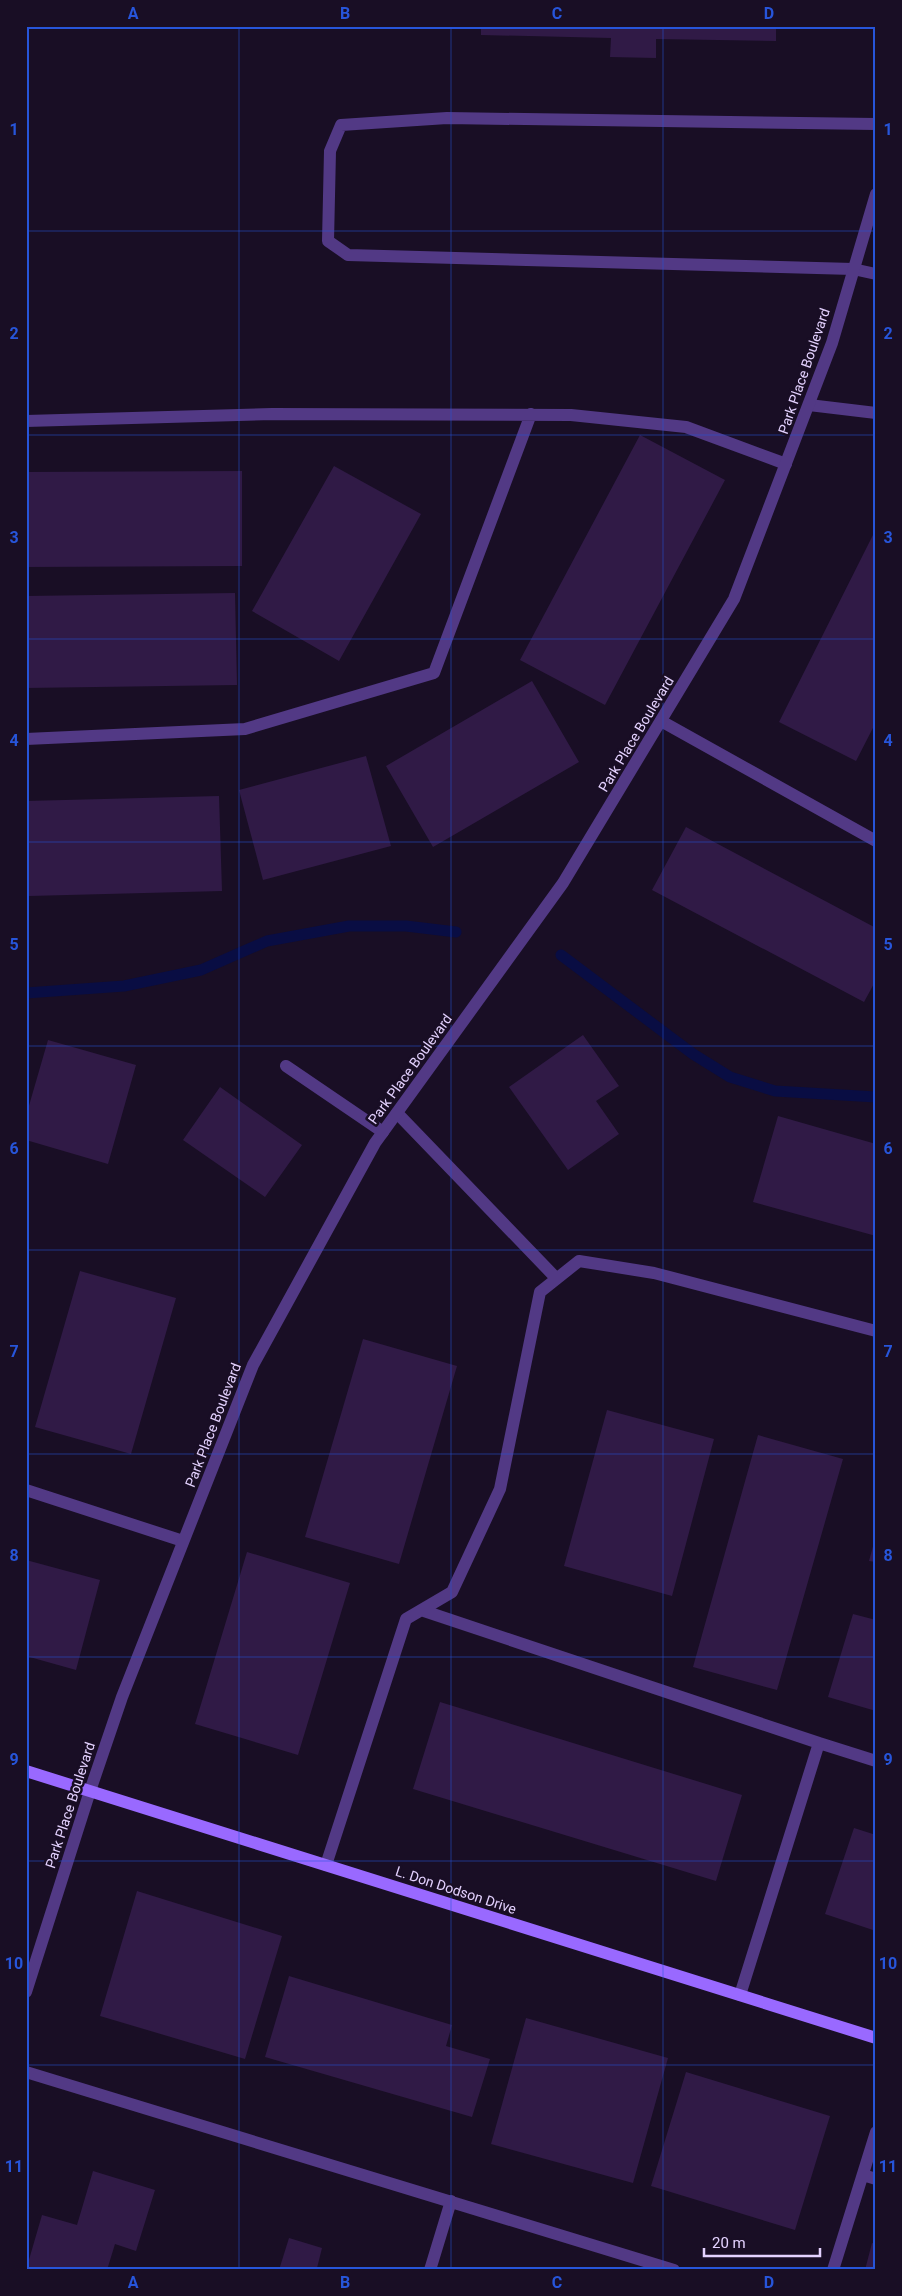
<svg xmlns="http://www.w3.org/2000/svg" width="902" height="2296" font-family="Roboto,sans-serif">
	<rect width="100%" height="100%" fill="#190e25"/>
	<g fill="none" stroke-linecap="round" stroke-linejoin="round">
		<!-- stream -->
		<path stroke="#090d43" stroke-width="11" d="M561,955l132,99 37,23 45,14 101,6
			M26,993l98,-7 77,-16 66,-29 82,-15h57l50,6"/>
	</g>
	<!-- building -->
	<path fill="#301a46" d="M481,26h295v15l-120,-2v19l-46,-1 1,-19 -130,-3z
		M640,435l85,45 -120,225 -85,-45z
		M334,466l87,48 -82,147 -87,-50z
		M242,471v95l-216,1v-95z
		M876,529v193l-20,39 -77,-39z
		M235,593l2,92 -211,3v-92z
		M532,681l47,81 -146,85 -47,-81z
		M366,756l25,90 -128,34 -24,-90z
		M219,796l3,95 -193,5 -3,-95z
		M686,827l190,101v52l-12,22 -212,-112z
		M583,1035l36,51 -23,15 23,33 -51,36 -59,-83z
		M48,1040l88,25 -28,99 -82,-24v-24z
		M220,1087l82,58 -37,52 -82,-57z
		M778,1116l98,28v92l-123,-34z
		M80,1271l96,27 -45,156 -96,-27z
		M363,1339l94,27 -58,198 -94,-27z
		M607,1410l107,29 -42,157 -108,-30z
		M758,1435l85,24 -66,231 -84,-23z
		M875,1539h1v23l-7,-1z
		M247,1552l103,31 -52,172 -103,-31z
		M26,1560l74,20 -24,90 -50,-14z
		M853,1614l23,6v91l-48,-14z
		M440,1702l302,93 -26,86 -303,-92z
		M854,1828l22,7v96l-51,-17z
		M137,1891l145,45 -37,123 -145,-43z
		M289,1976l163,49 -6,21 44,13 -18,58 -207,-60z
		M526,2018l142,40 -35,125 -142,-39z
		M686,2072l144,44 -35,114 -144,-44z
		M93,2171l62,19 -19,61 -21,-7 -8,26h-81l16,-55 35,10z
		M289,2238l33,10 -5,20 6,2h-44z
		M872,2243l4,1v26h-11z"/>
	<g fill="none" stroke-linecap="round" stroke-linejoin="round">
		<!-- lane -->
		<path stroke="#523985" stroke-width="12" d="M876,124l-429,-6 -106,7 -11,26 -2,90 20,14 505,14 23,5
			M809,405l67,8
			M26,421l246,-7 299,1 115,12 100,37
			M661,721l215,120
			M26,739l219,-10 189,-56 97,-259
			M286,1066l97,66
			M397,1113l159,165
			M26,1490l157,51
			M421,1610l398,133
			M326,1865l80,-246 46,-27 48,-103 40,-197 39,-31 75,12 222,58
			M740,1995l79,-252 57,18
			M26,2072l648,198
			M863,2175l13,4
			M430,2270l21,-69
			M833,2270l43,-138"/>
		<!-- street -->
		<path stroke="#523985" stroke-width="12" d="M26,1992l64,-201 32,-94 131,-332 122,-222 188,-260 171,-284 98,-256 44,-149"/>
		<!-- secondary -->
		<path stroke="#9969ff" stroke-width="12" d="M26,1771l850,267"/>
	</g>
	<!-- grid -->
	<path fill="none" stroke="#2755da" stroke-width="1" stroke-opacity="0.55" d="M239,26v2244M451,26v2244M663,26v2244M26,231h850M26,435h850M26,639h850M26,842h850M26,1046h850M26,1250h850M26,1454h850M26,1657h850M26,1861h850M26,2065h850"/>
	<g text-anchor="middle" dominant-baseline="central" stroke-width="5" stroke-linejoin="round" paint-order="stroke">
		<!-- street labels -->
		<g font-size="14" fill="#e4d2ff" stroke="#190e25">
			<text transform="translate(804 371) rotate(-71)">Park Place Boulevard</text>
			<text transform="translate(636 734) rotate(-59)">Park Place Boulevard</text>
			<text transform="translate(410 1069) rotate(-54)">Park Place Boulevard</text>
			<text transform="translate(213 1425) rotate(-69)">Park Place Boulevard</text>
			<text transform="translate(70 1805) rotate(-72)">Park Place Boulevard</text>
			<text transform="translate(456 1890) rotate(18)">L. Don Dodson Drive</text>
		</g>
	</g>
	<!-- border -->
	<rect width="902" height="2296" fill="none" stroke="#190e25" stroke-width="55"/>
	<!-- scale -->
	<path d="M704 2248v8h116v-8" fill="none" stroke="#e4d2ff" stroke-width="2.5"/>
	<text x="712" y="2248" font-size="15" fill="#e4d2ff" stroke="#190e25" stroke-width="4" paint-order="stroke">20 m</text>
	<rect x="28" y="28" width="846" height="2240" fill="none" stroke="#2755da" stroke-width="2"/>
	<g font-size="16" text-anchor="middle" font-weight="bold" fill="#2755da">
		<text x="133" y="19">A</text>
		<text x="345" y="19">B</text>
		<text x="557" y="19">C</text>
		<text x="769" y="19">D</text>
		<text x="14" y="135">1</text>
		<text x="888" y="135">1</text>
		<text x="14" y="339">2</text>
		<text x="888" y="339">2</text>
		<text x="14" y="543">3</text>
		<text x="888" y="543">3</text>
		<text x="14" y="746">4</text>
		<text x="888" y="746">4</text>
		<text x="14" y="950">5</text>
		<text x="888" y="950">5</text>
		<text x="14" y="1154">6</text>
		<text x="888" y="1154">6</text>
		<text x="14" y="1357">7</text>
		<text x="888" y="1357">7</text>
		<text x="14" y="1561">8</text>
		<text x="888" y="1561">8</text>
		<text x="14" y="1765">9</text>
		<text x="888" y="1765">9</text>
		<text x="14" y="1969">10</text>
		<text x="888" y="1969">10</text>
		<text x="14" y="2172">11</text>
		<text x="888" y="2172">11</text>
		<text x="133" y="2288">A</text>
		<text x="345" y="2288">B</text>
		<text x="557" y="2288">C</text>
		<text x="769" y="2288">D</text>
	</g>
</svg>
